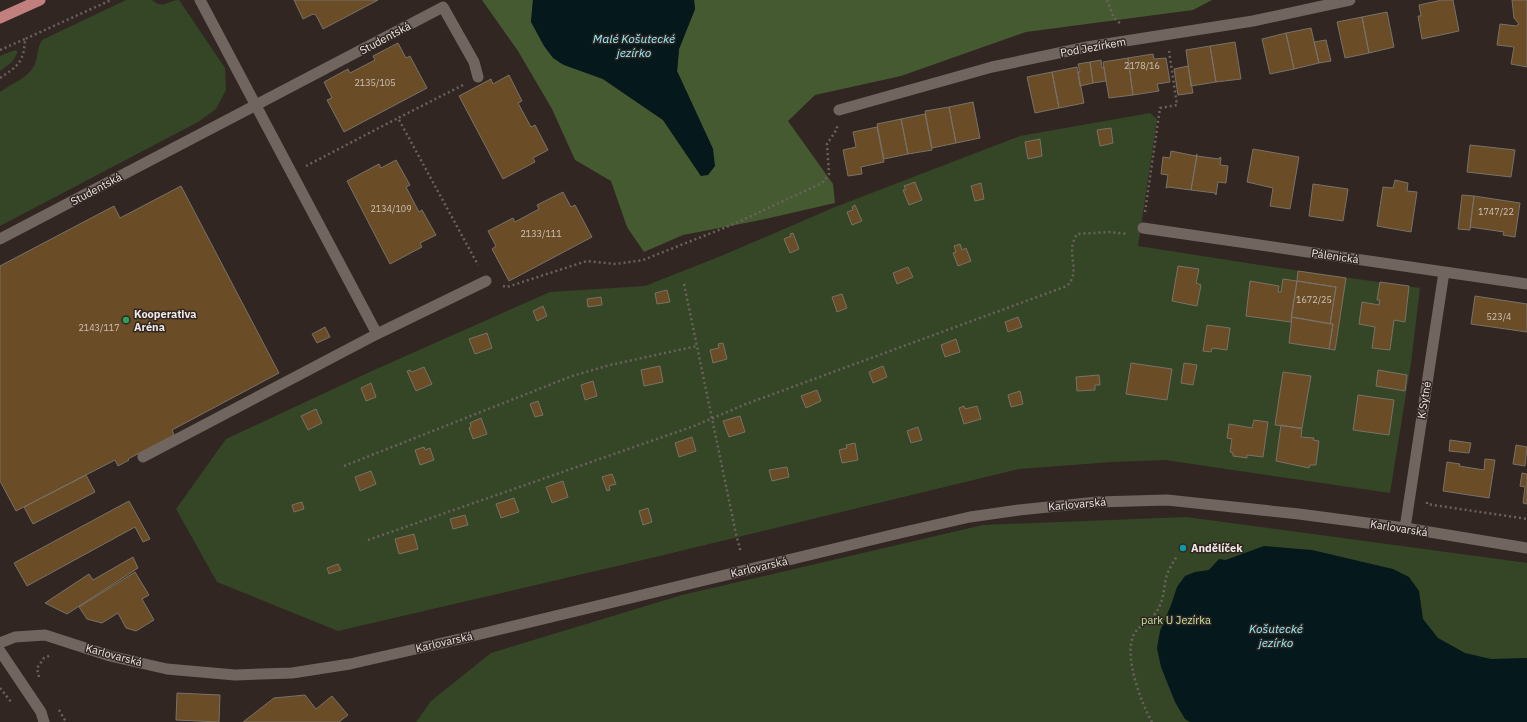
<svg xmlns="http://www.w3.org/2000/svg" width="1527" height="722" font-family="'IBM Plex Sans',sans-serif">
	<rect width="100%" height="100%" fill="#312622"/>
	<!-- green -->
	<path fill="#354626" d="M126,0h26c11,10 16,0 27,0l46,68 1,22 -10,19 -18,13 -198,104v-134c11,-8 30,-15 35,-28 3,-8 2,-16 7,-24z
		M15,50l3,2 -6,10 -12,9v-15z
		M1150,113l7,6 -19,127 122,19 160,23 -9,75 -21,130 -225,-33 -53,2 -93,7 -372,90 -309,72 -121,-49 -41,-73 50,-70 148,-69 176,-78 95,-6 76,-30 114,-49 185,-71z
		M1186,517l341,46v159h-1111l15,-21 60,-48 191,-58 301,-70z"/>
	<!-- forest -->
	<path fill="#465a32" d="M482,0h51l-2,22 29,41 43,16 60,41 38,56 12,-27 -36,-78 2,-22 16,-40 -1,-9h518l-19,10 -167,22 -125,44 -86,19 -27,26 45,63 2,19 -79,18 -73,14 -39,17 -17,-25 -16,-46 -36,-21 -23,-51 -34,-58z"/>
	<!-- water -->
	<path fill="#05181b" d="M533,0h161l1,9 -16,40 -2,22 36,78 2,17 -7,9 -7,1 -38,-56 -60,-41 -39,-14 -11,-7 -9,-12 -13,-24z
		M1264,546l48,4 81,19 16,8 10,14 4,28 15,19 27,15 26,6 36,-1v64h-337l-5,-3 -10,-17 -14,-35 -4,-19 3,-17 11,-26 6,-18 8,-11 10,-4 14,-2 10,-11 7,1 5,-2z"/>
	<!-- building -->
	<path fill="#6a4d27" stroke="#797168" d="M294,0h84l-55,29 -7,-14 -3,-1 -10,5z
		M1442,0h11l6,31 -37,8 -4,-23h3l-2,-11z
		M1512,0h15v67l-16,-3 3,-17 -17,-2 3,-21 16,2 3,-2 -5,-6z
		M1387,12l7,35 -25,6 -7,-36z
		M1362,17l7,36 -24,5 -8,-36z
		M1311,28l8,35 -25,6 -8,-36z
		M1286,33l8,36 -24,5 -8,-35z
		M1326,40l5,21 -12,2 -5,-21z
		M1235,42l6,37 -25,3 -6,-36z
		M398,43l8,15 4,-2 17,32 -83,44 -17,-32 5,-2 -8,-16 24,-13 2,4 25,-13 -2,-4z
		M1210,46l6,36 -25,4 -5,-36z
		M1153,54l1,5 12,-1 4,24 -13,2 2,7 -26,4 -5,-37z
		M1128,58l5,37 -24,3 -6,-36z
		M1101,60l1,8 2,-1 2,14 -13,2 -3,-21z
		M1090,62l3,21 -13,3 -2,-14h2l-2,-8z
		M1188,66l5,27 -15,2 -4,-26z
		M1077,67l7,36 -25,5 -7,-36z
		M1052,72l7,36 -24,5 -8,-36z
		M509,75l13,26 -4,2 13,24 4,-2 13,25 -15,8 2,4 -32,17 -44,-83 32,-17 2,5z
		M973,102l7,36 -24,5 -7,-36z
		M949,107l7,36 -24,5 -7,-37z
		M925,114l7,36 -24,4 -7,-35z
		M901,119l7,35 -24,5 -7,-35z
		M877,127l7,35 -23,5 1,7 -14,2 -5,-26 13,-3 -3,-15z
		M1111,128l2,15 -13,3 -3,-16z
		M1040,139l2,17 -14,3 -3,-17z
		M1470,145l45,5 -4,27 -44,-5z
		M1253,149l46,8 -9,52 -20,-3 3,-18 -26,-6z
		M1171,151l25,5 1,-2 -6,36 -23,-3 -2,1 2,-13 -7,-1 2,-17 7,1z
		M1197,156l22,3 1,-2 1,1 -1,7 8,1 -2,17 -8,-1 -2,13 -1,-2 -24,-3z
		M396,160l14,25 -4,2 13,25 3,-2 14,25 -16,8 2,4 -32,17 -43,-83 32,-17 2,4z
		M1395,180l13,3 -1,8 10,1 -6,40 -34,-6 6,-39 10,1z
		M915,182l7,18 -13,5 -6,-15h3l-2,-4z
		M981,183l3,16 -9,2 -4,-15z
		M1313,184l35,5 -5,32 -34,-5z
		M181,186l98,187 -107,57 2,5 -46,24 1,1 -11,6 -3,-6 -99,51 -16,-30v-215l114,-60 6,12z
		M563,192l8,15 4,-2 17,32 -83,44 -17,-32 4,-3 -8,-15 25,-13 2,4 24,-13 -2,-4z
		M1462,195l12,1 -4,34 -12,-1z
		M1474,196l46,7 -5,34 -12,-2 1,-3 -34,-5z
		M855,205l7,16 -10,4 -5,-13 6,-2 -1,-3z
		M793,233l6,16 -9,4 -6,-14 7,-3 -1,-2z
		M960,244l2,6 4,-2 5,13 -13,5 -5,-13 3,-1 -2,-6z
		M1178,266l21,3 -3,14 5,2 -4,21 -25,-5z
		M908,267l5,10 -16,7 -4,-11z
		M1298,271l48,7 -11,72 -6,-1 4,-25h-3l6,-37 -39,-6z
		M1283,279l14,2 -6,41 -45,-6 4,-35 29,5 -1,6h3z
		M1297,281l39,6 -6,37 -39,-7z
		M1380,282l29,4 -4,36 -11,-2 -4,30 -18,-2 3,-21 -16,-3 3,-22 17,3 1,-5h-3z
		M667,290l3,12 -13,2 -2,-11z
		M842,294l5,14 -10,4 -5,-15z
		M1475,296l52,8v28l-56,-8z
		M601,297l1,8 -14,2 -1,-8z
		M543,306l4,10 -10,5 -4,-10z
		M1018,317l4,10 -14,5 -3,-10z
		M1292,317l41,7 -4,25 -40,-6z
		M1207,325l23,3 -3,22 -15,-2 -1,4 -8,-1z
		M325,327l5,10 -13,6 -5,-9z
		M487,333l5,15 -17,6 -6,-15z
		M956,339l4,13 -15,5 -4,-12z
		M723,343l4,16 -14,4 -3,-13 9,-2 -1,-4z
		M1131,363l41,6 -5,31 -41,-6z
		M1184,363l13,2 -4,20 -12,-2z
		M660,366l3,16 -19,4 -3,-16z
		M883,366l4,11 -14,6 -4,-11z
		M424,367l8,17 -16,7 -9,-20 3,-1 2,2z
		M1378,370l29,5 -2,16 -29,-5z
		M1283,372l28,4 -9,52 -27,-3z
		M1099,375l1,10h-5v5l-18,1 -1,-14z
		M593,381l4,15 -12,4 -4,-15z
		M371,383l5,14 -10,4 -5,-13z
		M817,390l4,11 -15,7 -5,-12z
		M1020,391l3,13 -12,3 -3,-12z
		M1358,395l36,5 -5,35 -36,-5z
		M538,401l5,14 -8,2 -5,-13z
		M964,406l1,3 12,-3 4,13 -17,5 -5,-16z
		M316,409l6,14 -14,7 -7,-14z
		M740,416l5,16 -16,5 -6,-16z
		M481,418l6,16 -14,5 -4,-11 2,-1 -1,-4z
		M1254,420l14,2 -5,35 -16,-2v3l-14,-2v-3l-3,-1 2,-13 -5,-1 2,-14 23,4z
		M1281,425l21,4 -1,8 13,1 -1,2 6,1 -3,24h-6l-1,3 -33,-7z
		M918,427l4,13 -11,3 -4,-12z
		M692,437l4,14 -17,6 -4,-14z
		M1450,440l21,3 -2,10 -20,-2z
		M855,443l3,17 -16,3 -3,-13 8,-2 -1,-3z
		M1516,445l11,2 -2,19 -12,-2z
		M424,447l1,3 5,-2 4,12 -14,5 -5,-15z
		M1485,459l10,1 -6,38 -46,-7 4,-29 13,2 -1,2 25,4z
		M787,467l2,10 -17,4 -3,-11z
		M371,471l5,13 -16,7 -5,-14z
		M1522,473l5,1v30l-4,-1 2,-16 -5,-1z
		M612,474l4,10 -7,2 1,4 -3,1 -5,-14z
		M86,475l9,17 -62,32 -9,-17z
		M563,481l5,16 -16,6 -6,-16z
		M514,498l5,14 -18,6 -5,-14z
		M129,501l21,38 -7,3 -8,-15 -108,59 -13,-23z
		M302,502l2,7 -10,3 -2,-7z
		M648,508l4,14 -9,3 -4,-14z
		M465,515l3,10 -15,4 -3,-10z
		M414,534l4,15 -19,5 -4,-15z
		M133,557l5,11 -71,46 -22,-11 44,-29 4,6z
		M338,564l3,6 -12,4 -2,-6z
		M135,572l14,23 -7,4 12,21 -18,11 -10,-3 -8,-15 -16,10 -15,-4 -8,-12z
		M177,693l43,2 -1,27 -43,-2z
		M305,695l11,14 16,-13 16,19 -9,7h-96l31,-24z"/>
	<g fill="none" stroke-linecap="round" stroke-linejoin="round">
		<!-- path -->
		<path stroke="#6b625e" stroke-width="2.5" stroke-dasharray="2 3" stroke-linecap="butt" d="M1107,0l7,18 7,6
			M0,50l25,-11
			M0,78c18,-12 24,-16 25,-39l86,-39
			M463,85l-65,33 80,147
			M306,166l92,-48
			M1145,212l15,-104 17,-3 -8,-54
			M684,284l52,250 5,19
			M503,286l4,1 80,-26 29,3 27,-4 91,-36 88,-41 7,-9 -2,-30 10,-15v-3
			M344,466l228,-90 38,-11 87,-19
			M1427,502v2l100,15
			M368,540l326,-114 52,-22 321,-118c13,-14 2,-27 6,-43 1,-3 2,-6 4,-9l33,-2 17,2
			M39,677l-2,-9 7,-10 7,-3
			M0,688l12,15
			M59,710l7,12
			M1152,722c-11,-19 -29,-67 -18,-88 7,-11 21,-15 26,-29 4,-9 4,-18 6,-27 2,-8 7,-15 11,-22"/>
		<!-- minor -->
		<path stroke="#716560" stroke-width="11" d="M839,110l153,-43 95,-20 166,-26 97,-21
			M1143,228l384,56
			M0,239l443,-232 31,55 4,15
			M377,334l109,-53
			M143,457l234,-123 -177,-334
			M1405,528l39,-256
			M0,643l15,-6 30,-2 65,21 57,13 68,6 57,-2 58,-9 114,-26 436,-105 70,-16 49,-7 78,-8 70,-2 132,14 106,14 122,20
			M0,651l41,61 3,10"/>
		<!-- primary -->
		<path stroke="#c17f7d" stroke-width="11" d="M0,18l40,-18"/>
	</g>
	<!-- markers -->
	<circle fill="#2e9e5b" stroke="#312622" stroke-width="1.5" cx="126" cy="320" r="4"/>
	<circle fill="#0f9aa8" stroke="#312622" stroke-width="1.5" cx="1183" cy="548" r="4"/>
	<g text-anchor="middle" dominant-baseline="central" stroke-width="3" stroke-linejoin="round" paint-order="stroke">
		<!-- number labels -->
		<g font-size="9" fill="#cec1b6">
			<text x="1142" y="65">2178/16</text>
			<text x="375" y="82">2135/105</text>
			<text x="391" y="208">2134/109</text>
			<text x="1496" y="211">1747/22</text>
			<text x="541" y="233">2133/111</text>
			<text x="1314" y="299">1672/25</text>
			<text x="1499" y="316">523/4</text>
			<text x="99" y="327">2143/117</text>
		</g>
		<!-- street labels -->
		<g font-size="11" fill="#efe8e5" stroke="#312622">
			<text transform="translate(385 38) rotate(-28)">Studentská</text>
			<text transform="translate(1093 47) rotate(-10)">Pod Jezírkem</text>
			<text transform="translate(96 189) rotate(-28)">Studentská</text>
			<text transform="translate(1335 256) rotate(8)">Pálenická</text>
			<text transform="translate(1424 400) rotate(-81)">K Sytné</text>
			<text transform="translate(1077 504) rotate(-5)">Karlovarská</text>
			<text transform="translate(1399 528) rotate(9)">Karlovarská</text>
			<text transform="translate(759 567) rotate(-13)">Karlovarská</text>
			<text transform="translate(444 642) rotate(-13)">Karlovarská</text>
			<text transform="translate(114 655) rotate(15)">Karlovarská</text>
		</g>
		<!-- poi labels -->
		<g font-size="11" font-weight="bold" fill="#efe8e5" stroke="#312622" text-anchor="start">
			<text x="134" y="314">Kooperativa<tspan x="134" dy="13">Aréna</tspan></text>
			<text x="1191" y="548">Andělíček</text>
		</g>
		<!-- park labels -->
		<g font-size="11" fill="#c0e4a1" stroke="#312622">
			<text x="1176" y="620">park U Jezírka</text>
		</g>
		<!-- water labels -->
		<g font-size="12" font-style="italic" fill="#8cf2ff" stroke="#312622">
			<text x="634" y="38">Malé Košutecké<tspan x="634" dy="14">jezírko</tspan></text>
			<text x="1276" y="628">Košutecké<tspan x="1276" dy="14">jezírko</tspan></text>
		</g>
	</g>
</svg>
